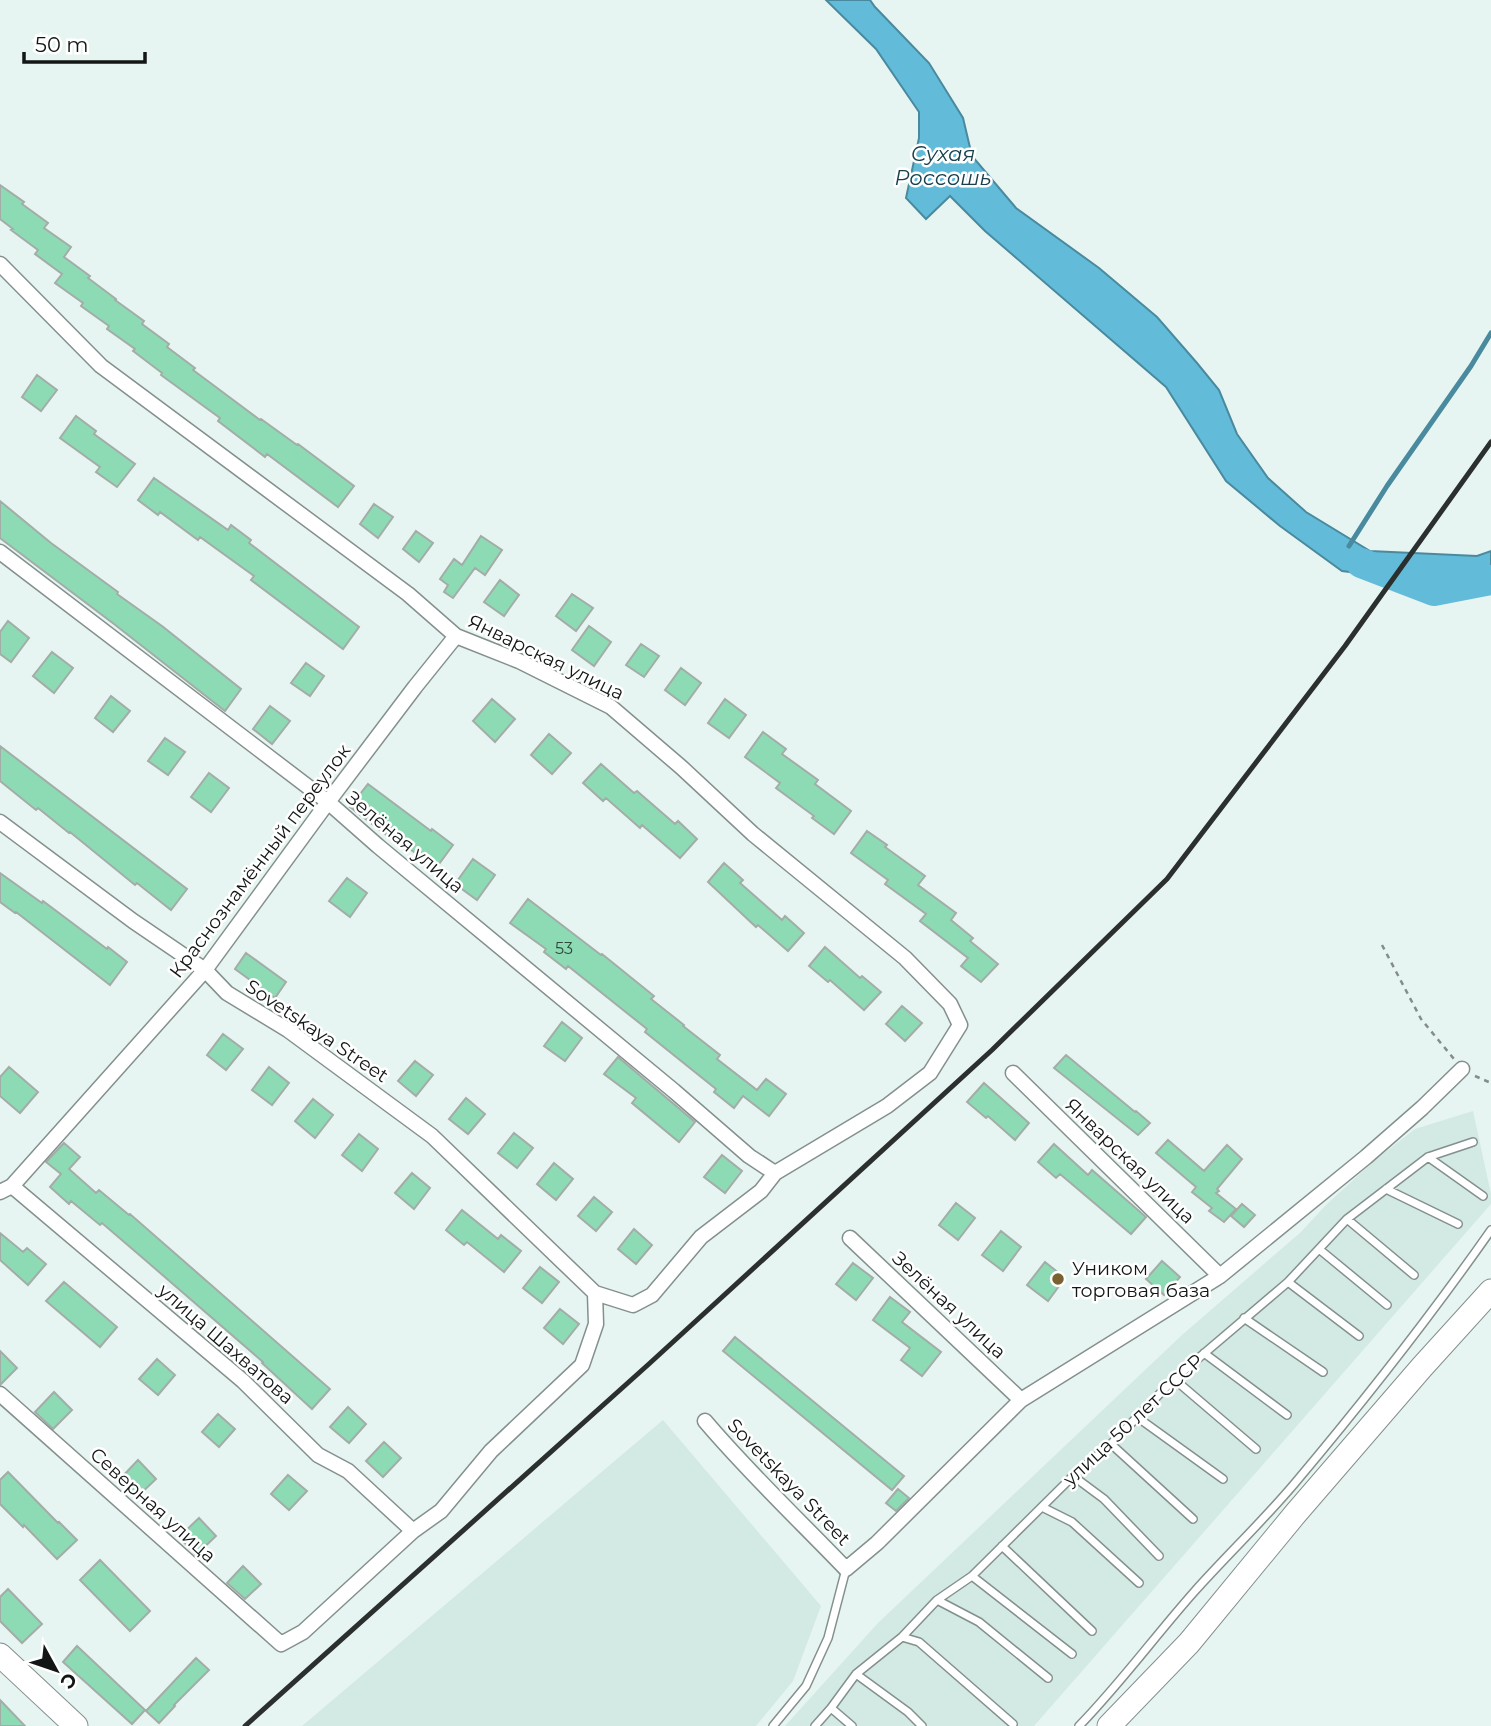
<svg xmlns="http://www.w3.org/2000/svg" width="1491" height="1726" font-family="Montserrat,sans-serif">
	<rect width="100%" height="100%" fill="#e7f5f2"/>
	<!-- built -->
	<path fill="#d2e9e4" d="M1473,1111l18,83v10l-457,522h-249l93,-103 304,-288 119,-103 26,-28 47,-43 41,-32z
		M663,1420l158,186 -28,75 -37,45h-454z"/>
	<!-- water -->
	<path fill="#62bcd9" stroke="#4a8a9e" stroke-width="2" d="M826,0h44l5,7 54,56 34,55 9,38 44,52 83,60 58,49 40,46 22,27 18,44 31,44 38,34 64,39 107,5 14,-5v35l-14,9 -31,-11 -104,-13 -62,-45 -54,-45 -60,-94 -181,-156 -35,-35 -24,23 -20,-21 13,-60v-26l-43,-63z"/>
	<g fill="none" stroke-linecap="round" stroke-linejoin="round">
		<!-- stream -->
		<path stroke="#4a8a9e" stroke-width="5" d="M1349,546l38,-60 84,-120 20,-33"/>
		<!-- river -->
		<path stroke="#62bcd9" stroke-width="30" d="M1361,563l73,28 57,-11"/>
	</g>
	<!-- building -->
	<path fill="#8ddbb4" stroke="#a3ada7" stroke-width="2" d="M0,185l24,17 -2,2 26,19 -4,5 27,19 -7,10 26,19 -2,2 28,21 -1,1 29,21 -2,3 27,20 -2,3 28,21 -2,2 67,50 1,-1 36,26 1,-1 56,42 -16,21 -71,-53 -2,3 -47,-36 2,-3 -59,-43 1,-2 -29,-22 2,-2 -28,-20 2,-3 -28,-20 2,-3 -28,-20 7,-9 -27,-20 3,-4 -27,-20 2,-1 -13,-10z
		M37,375l20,15 -16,21 -19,-14z
		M76,416l20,15 -2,3 41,30 -18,23 -21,-15 4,-5 -40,-29z
		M154,478l74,52 3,-5 20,15 -2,3 110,84 -16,22 -92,-69 3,-4 -54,-39 -2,3 -38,-28 -2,3 -20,-15z
		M0,501l51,42 67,49 -1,2 45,32 79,63 -16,22 -111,-87 -114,-86z
		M374,504l19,13 -15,21 -18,-14z
		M416,531l17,12 -14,19 -16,-13z
		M481,536l21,14 -17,25 -10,-7 -22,30 -9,-6 4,-7 -8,-6 14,-20 8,6z
		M500,580l19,15 -15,21 -20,-14z
		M572,594l21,14 -17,23 -20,-15z
		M8,621l21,17 -18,24 -11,-8v-22z
		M589,626l22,16 -17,24 -22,-16z
		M641,644l18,12 -15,21 -18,-12z
		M52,652l21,16 -19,25 -21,-17z
		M306,663l18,13 -14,20 -19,-13z
		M681,668l20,15 -16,22 -20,-15z
		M111,696l19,15 -17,21 -18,-14z
		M492,699l23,20 -20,23 -22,-21z
		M725,699l21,16 -17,23 -21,-15z
		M270,706l20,15 -18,23 -19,-15z
		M763,732l23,17 -4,5 36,26 -3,4 36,27 -17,23 -22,-16 2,-2 -38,-28 4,-5 -35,-26z
		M549,734l22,19 -19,21 -21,-19z
		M165,738l20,14 -17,23 -20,-14z
		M0,746l187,143 -16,21 -34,-27 -2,2 -65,-53 -1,1 -31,-25 -2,2 -36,-29z
		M601,764l33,29 3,-2 38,33 3,-3 19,18 -17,19 -38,-33 -2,3 -34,-30 -3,3 -20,-18z
		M209,773l20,15 -18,24 -20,-15z
		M368,784l63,47 1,-2 21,16 -17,23 -29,-21 -1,3 -56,-43z
		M867,831l20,14 -2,2 40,29 -7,9 38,28 -5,7 22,18 -3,3 28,23 -17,18 -20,-16 7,-8 -48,-37 6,-7 -41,-30 3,-4 -37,-27z
		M473,859l22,16 -18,25 -22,-16z
		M724,863l19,17 -3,3 42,37 3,-4 19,17 -16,18 -30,-26 -2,2 -48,-45z
		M0,873l42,30 1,-2 64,48 1,-2 19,15 -17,23 -94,-73 -1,1 -15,-11z
		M347,878l20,15 -17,24 -21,-16z
		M528,899l73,56 1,-1 52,42 -3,3 33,26 -1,1 37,29 -3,4 40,31 9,-11 20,15 -17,22 -26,-20 -9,12 -20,-16 2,-3 -71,-57 2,-3 -79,-63 -2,3 -22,-17 2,-3 -36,-26z
		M825,947l35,31 2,-2 19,16 -17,18 -34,-30 -2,2 -19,-16z
		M246,953l40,29 -11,16 -40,-29z
		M902,1006l20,17 -17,18 -19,-17z
		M562,1022l20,16 -17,23 -21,-15z
		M223,1034l20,15 -17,21 -19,-15z
		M1066,1055l69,57 1,-1 14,12 -12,12 -84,-67z
		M618,1057l77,65 -16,20 -47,-39 4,-5 -32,-24z
		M415,1061l18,14 -17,21 -18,-15z
		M9,1067l29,25 -18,21 -20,-17v-19z
		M269,1067l20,16 -17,22 -20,-15z
		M984,1083l45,40 -14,17 -27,-24 -2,2 -19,-16z
		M466,1098l19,16 -17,20 -19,-15z
		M313,1099l20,16 -18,23 -20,-17z
		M514,1133l19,15 -16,20 -19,-15z
		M359,1134l19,15 -16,22 -20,-16z
		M1168,1140l36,31 23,-26 15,14 -25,30 2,2 -3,2 20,16 -12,13 -15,-11 3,-3 -20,-16 4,-5 -40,-34z
		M64,1143l16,14 -11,12 27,24 3,-3 30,25 1,-1 200,175 -18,20 -50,-46 1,-1 -119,-103 -42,-36 -2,2 -29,-24 -2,3 -19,-17 11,-13 -15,-12z
		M1054,1144l34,31 4,-5 54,47 -15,17 -71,-60 -4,4 -18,-16z
		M722,1155l20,16 -17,22 -21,-16z
		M554,1163l19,16 -17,21 -19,-16z
		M412,1173l18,15 -16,21 -19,-16z
		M594,1197l18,15 -16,19 -18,-15z
		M956,1203l19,15 -17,22 -19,-15z
		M1242,1204l13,11 -11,12 -13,-11z
		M462,1210l36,29 3,-4 20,16 -17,21 -37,-30 -3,3 -18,-15z
		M634,1229l18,16 -16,19 -18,-15z
		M1001,1231l20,16 -18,24 -21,-16z
		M0,1233l23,19 4,-4 19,16 -18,21 -28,-25z
		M1162,1261l18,16 -16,18 -18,-16z
		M1045,1262l20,16 -17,23 -21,-16z
		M853,1263l20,15 -17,22 -20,-16z
		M540,1267l19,15 -17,21 -19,-15z
		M64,1282l53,45 -17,20 -54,-46z
		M890,1297l20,15 -8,10 39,30 -19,24 -21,-16 9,-12 -37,-28z
		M560,1309l19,15 -16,20 -19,-16z
		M735,1337l169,139 -12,14 -169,-139z
		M0,1351l17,17 -17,17z
		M157,1359l18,16 -17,20 -19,-16z
		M54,1392l18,18 -19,19 -18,-17z
		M348,1407l18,17 -17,19 -19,-16z
		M218,1414l17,15 -16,18 -17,-15z
		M384,1442l17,16 -18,19 -17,-16z
		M138,1460l18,19 -20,19 -17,-18z
		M8,1472l50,51 1,-1 18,18 -20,19 -33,-34 -1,2 -23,-23v-24z
		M288,1475l19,16 -18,19 -18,-16z
		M898,1489l11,9 -13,13 -10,-8z
		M199,1518l17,18 -20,19 -17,-18z
		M100,1560l50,51 -20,20 -50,-51z
		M243,1566l18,18 -16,15 -18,-16z
		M8,1589l34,35 -20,19 -22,-22v-24z
		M77,1646l68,64 -13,14 -69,-62z
		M196,1658l13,12 -35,35 1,1 -16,17 -13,-12z
		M0,1700l25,26h-25z"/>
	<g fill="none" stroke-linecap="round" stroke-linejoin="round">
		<defs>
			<path id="service" d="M1428,1157l55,39
				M1386,1189l72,35
				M1347,1219l67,56
				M1319,1249l68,56
				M1288,1282l71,54
				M1244,1318l79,54
				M1204,1353l83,62
				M1174,1379l82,70
				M1137,1417l86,62
				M1111,1444l82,75
				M1073,1476l31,23 55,57
				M1042,1507l30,15 67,61
				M1002,1546l90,85
				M972,1576l100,78
				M937,1600l42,22 69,56
				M902,1637l17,5 94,82
				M856,1674l52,38 14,14
				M831,1708l21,18
				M773,1726l33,-40 22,-48 18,-69
				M815,1726l16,-18 25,-34 46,-37 35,-37 35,-24 101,-100 38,-32 63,-65 114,-97 59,-63 81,-62 45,-15
				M1079,1726c41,-42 76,-90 115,-134 33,-37 69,-71 101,-109 69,-82 135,-166 196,-253"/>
			<path id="minor" d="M0,264l101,102 307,228 48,42 63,25 92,46 70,60 72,67 152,124 45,46 10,21 -30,48 -43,33 -112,67 -14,18 -60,46 -49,58 -19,10 -38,-12 1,31 -14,41 -91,86 -50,60 -28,20 -110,101 -22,12 -281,-250
				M0,552l328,250 50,44 296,245 75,65 26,17
				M0,822l133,99 72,49 22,23 61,37 144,106 163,157
				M1013,1073l207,203
				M12,1186l231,195 75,74 30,16 65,60
				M0,1192l12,-6 193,-216 123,-168 87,-115 41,-51
				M850,1238l171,162
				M705,1421c44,52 94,99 141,148l31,-26 144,-143 199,-124 146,-119 56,-49 40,-39"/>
			<path id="primary" d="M0,1655l76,71
				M1109,1726l80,-83 107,-130 126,-146 69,-76"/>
		</defs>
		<!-- service casing -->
		<use href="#service" stroke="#84908e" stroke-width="10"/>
		<!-- minor casing -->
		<use href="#minor" stroke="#84908e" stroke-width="17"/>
		<!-- primary casing -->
		<use href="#primary" stroke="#84908e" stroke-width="25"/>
		<!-- path -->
		<path stroke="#848d8b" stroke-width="2.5" stroke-dasharray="5 5" stroke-linecap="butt" d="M1382,945l39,74 33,40
			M1475,1076l16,7"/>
		<!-- service -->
		<use href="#service" stroke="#fff" stroke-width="7"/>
		<!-- minor -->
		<use href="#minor" stroke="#fff" stroke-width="14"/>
		<!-- primary -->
		<use href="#primary" stroke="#fff" stroke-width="23"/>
		<!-- rail -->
		<path stroke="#2b302f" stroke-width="5" d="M245,1726l405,-363 342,-313 175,-171 178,-233 146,-204"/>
	</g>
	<!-- markers -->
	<circle fill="#7a6132" stroke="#fff" stroke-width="2.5" cx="1058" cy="1279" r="7"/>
	<g text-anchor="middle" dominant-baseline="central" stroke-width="5" stroke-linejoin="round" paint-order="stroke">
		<!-- number labels -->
		<g font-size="16" fill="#31473d">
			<text x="564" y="948">53</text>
		</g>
		<!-- street labels -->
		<g font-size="19" fill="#121615" stroke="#fff">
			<text transform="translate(546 657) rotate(26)">Январская улица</text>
			<text transform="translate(405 842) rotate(40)">Зелёная улица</text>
			<text transform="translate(260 861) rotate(-53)">Краснознамённый переулок</text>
			<text transform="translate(317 1031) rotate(34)">Sovetskaya Street</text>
			<text transform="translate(1130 1161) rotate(44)">Январская улица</text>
			<text transform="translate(949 1305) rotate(43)">Зелёная улица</text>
			<text transform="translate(226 1344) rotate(41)">улица Шахватова</text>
			<text transform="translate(1133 1420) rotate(-43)">улица 50 лет СССР</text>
			<text transform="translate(789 1482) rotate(46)">Sovetskaya Street</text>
			<text transform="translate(153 1505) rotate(42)">Северная улица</text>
		</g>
		<!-- poi labels -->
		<g font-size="19" fill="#121615" stroke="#fff" text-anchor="start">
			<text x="1072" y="1268">Уником<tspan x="1072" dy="22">торговая база</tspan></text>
		</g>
		<!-- water labels -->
		<g font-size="21" font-style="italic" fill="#18414d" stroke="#fff">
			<text x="943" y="153">Сухая<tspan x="943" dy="24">Россошь</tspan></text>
		</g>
	</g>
	<!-- north arrow -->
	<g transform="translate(56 1670) rotate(130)" stroke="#ffffff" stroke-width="5" paint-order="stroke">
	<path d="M0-5L12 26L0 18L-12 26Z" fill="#121615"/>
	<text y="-10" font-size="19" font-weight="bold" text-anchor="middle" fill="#121615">С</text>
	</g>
	<!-- scale -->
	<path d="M24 52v10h121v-10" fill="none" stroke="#121615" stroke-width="3.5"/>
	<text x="35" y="52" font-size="21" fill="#121615" stroke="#ffffff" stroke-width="5" paint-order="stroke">50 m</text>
</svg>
